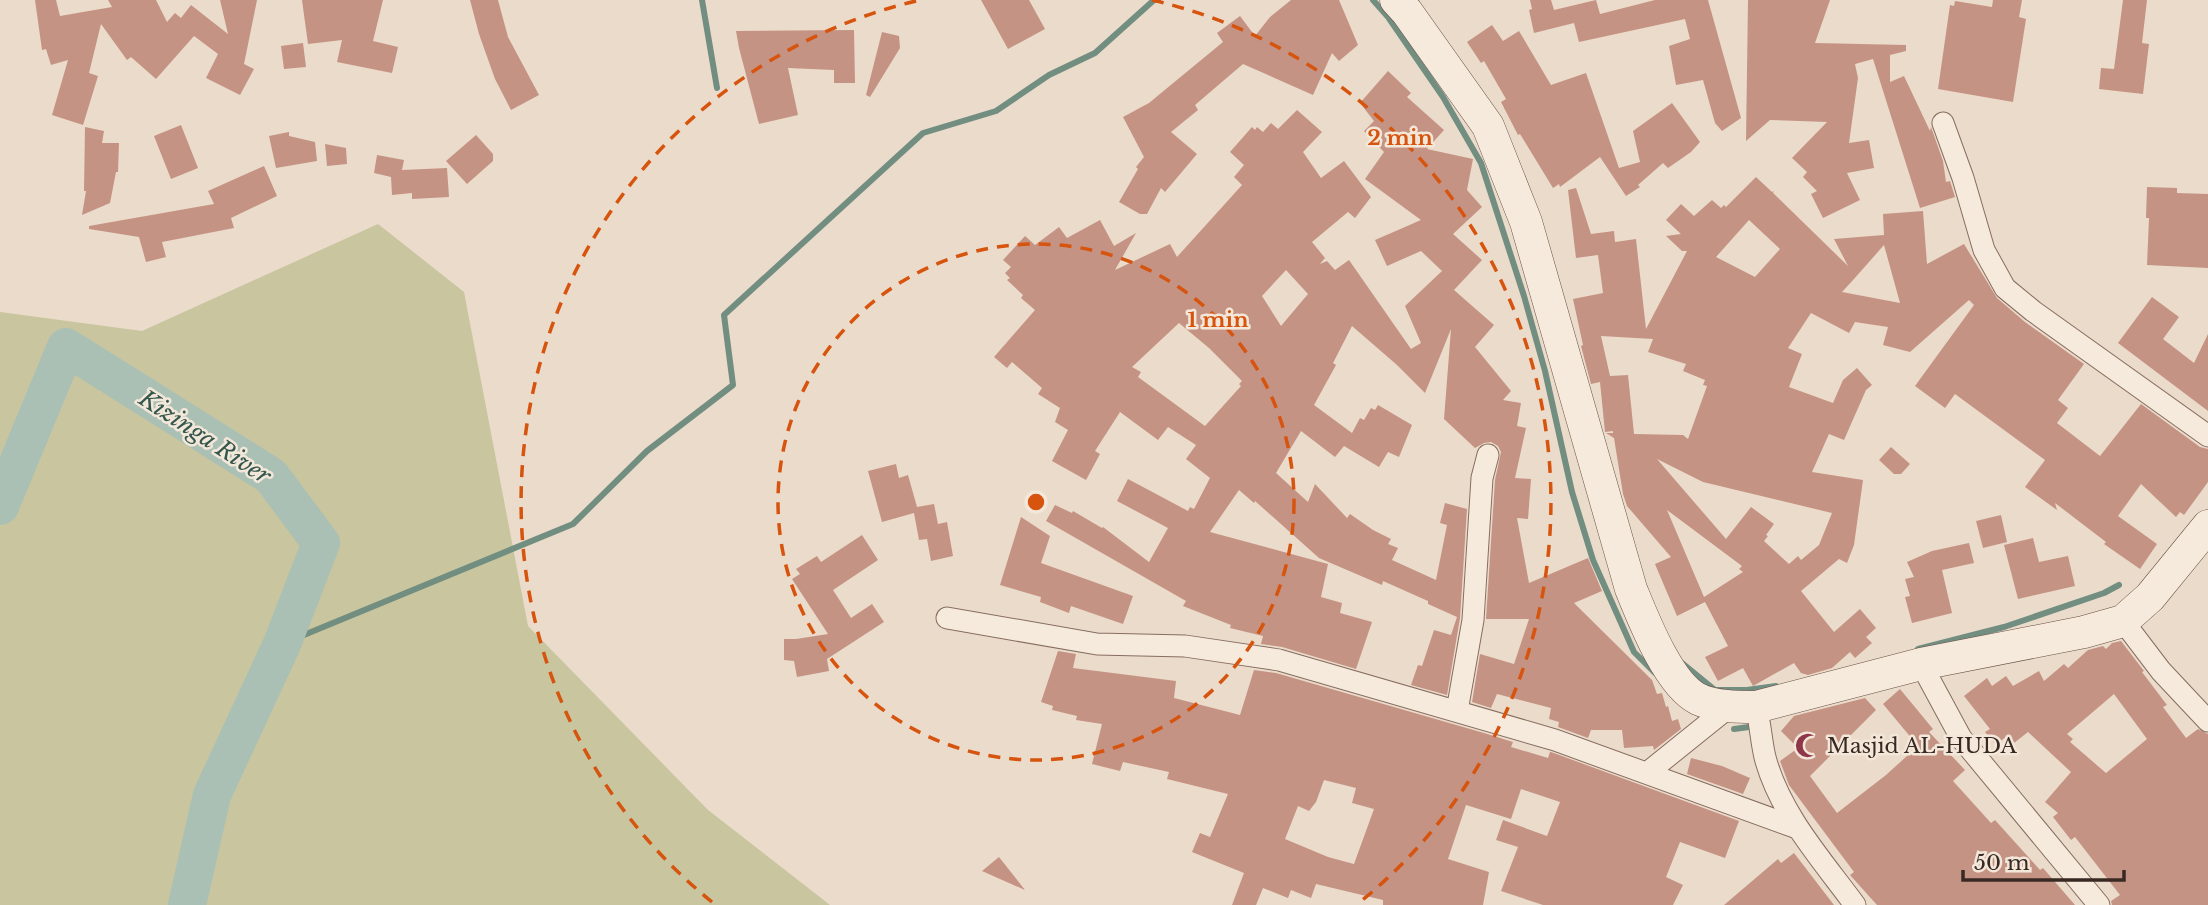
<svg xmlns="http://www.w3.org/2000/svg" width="2208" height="905" font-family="'Libre Baskerville',serif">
	<rect width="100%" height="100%" fill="#ebdbca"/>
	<!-- green -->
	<path fill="#c8c59f" d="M378,224l86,68 64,334 180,184 122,95h-830v-593l142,19z"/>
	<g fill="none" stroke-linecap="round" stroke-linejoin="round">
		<!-- stream -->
		<path stroke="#718e81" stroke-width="6" d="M702,0l15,88
			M1373,0l15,17 55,80 38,66 43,133 21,75 27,121 21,68 41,92 21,21
			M282,644l291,-120 74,-73 86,-66 -9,-70 199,-182 73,-22 53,-36 46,-22 59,-53h4
			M1918,649l86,-22 100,-34 15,-8
			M1682,663l33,27h32l29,-4
			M1734,729l15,-2 4,-5"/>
		<!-- river -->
		<path stroke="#aac0b5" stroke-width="38" d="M0,506l66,-159 205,129 50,67 -39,101 -70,151 -25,110"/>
	</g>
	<!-- building -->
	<path fill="#c59384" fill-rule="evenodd" d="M35,0h21l4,16 52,-9 -4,-7h48l11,22 8,-9 6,5 10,-13 37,29 -8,-34h37l-13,64 10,5 -14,26 -34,-17 12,-24 -24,-18 -38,43 -25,-22 -4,3 -26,-36 -12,49 9,3 -15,49 -31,-10 16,-55 -17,5 -5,-16 -4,1z
		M302,0h81l-10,41 25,6 -6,26 -55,-11 5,-22 -34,4z
		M470,0h28l10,37 31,58 -28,15 -16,-31 -16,-45z
		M981,0h48l16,29 -37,20z
		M1291,0h48l19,45 -19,16 -7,-8 -19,42 -70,-31 -48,41 3,5 -27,22 26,22 -32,38 -4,-4 -14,26h-7l-21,-12 19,-33 -2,-2 8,-10 -21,-40 26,-14 74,-61 -6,-9 23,-17 15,20 15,-19z
		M1530,0h21l3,10 42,-10 4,14 55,-14h53l33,118 -19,13 -7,-8 -12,-43 -27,5 -7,-39 21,-7 -5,-20 -106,23 -5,-19 -40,10 -5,-23 3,-1z
		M1748,0h82l-15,43 91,2v6l-16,4v27l14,-6 26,55 1,-4 12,34 3,21 4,-1 5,16 -35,11 -47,-149 -18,5 3,14 -9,65 20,-3 5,28 -27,5 13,27 -37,18 -12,-24 6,-3 -14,-14 4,-5 -15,-14 35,-36 -57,-2 -24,21z
		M1993,0h29l-3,17 7,2 -13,83 -75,-13 12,-84 4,1 1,-5 37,6z
		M2123,0h24l-5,43 7,1 -6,50 -44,-5 2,-21 13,1z
		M1492,25l11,16 16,-10 32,54 35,-12 33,95 21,-6 -7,-31 39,-28 28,39 -9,10 -23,16 -5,-5 -25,22 2,2 -14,9 -26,-39 -40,30 -1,-3 -6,4 -33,-54 -2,1 -17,-33 5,-3 -22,-38 -3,2 -14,-21z
		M854,30l1,53h-21v-13l-46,-2 10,47 -39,9 -20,-76 -3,-17z
		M882,32l17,4 1,12 -30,49 -4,-2z
		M303,43l3,24 -22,2 -3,-23z
		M1388,71l23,22 -4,4 37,33 -17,19 46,10 -6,31 15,17 -29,27 29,26 -28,30 40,35 -19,22 36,44 -8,9 18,3 -4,23 9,2 -11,50 16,1 -3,40 -11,-1 12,65 59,-25 14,33 -28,12 78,77 5,14 5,-1 4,14 2,-1 4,15 6,-2 3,10 -27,21 -1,-4 -29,2 -2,-18h-31l-3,8 -30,-11 1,-5 -10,-3 2,-11 -54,-14 -6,14 -19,-6 8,-48 34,10 15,-45h-43l9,-139 6,-28 -3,-6 -7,-4 -7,1 -9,5 -31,-29 7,-90 -26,64 -28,-28 -45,-39 -19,37 3,2 -22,40 38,28 8,-15 4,2 7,-12 4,2 3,-5 34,20 -13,32 -11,-5 -9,15 -35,-21 -9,11 -34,-26 -25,42 32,29 7,-18 32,34 3,-4 23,16 18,9 -3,5 10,4 -6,12 44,20 11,-55 -7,-2 5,-20 22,6 -7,109 -13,77 -36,-10 7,-20 4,1 12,-36 17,5 6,-18 -29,-13v-3l-45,-20 -1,4 -63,-27 -64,-57 -1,2 -15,-13 -29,42 118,32 -7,33 21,6 -2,10 32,9 -16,47 -74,-22 -21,-3 2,-8 -33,-8 1,-3 -48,-19 3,-5 -140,-80 9,-16 17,8 1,-2 29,17 1,-1 46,35 19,-34 -51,-27 11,-22 60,32 2,-4 4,2 16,-31 -24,-19 10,-14 -28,-18 -10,13 -38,-28 -25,39 5,3 -14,26 -34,-19 16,-31 -13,-8 5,-14 -22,-14 4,-6 -30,-26 -5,6 -13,-11 41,-47 -14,-12 2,-3 -16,-15 3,-2 -5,-5 6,-6 -8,-7 22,-24 10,9 24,-18 8,11 33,-18 14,26 22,-13 -21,37 55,-26 7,13 65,-72 -8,-8 10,-12 -14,-13 22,-25 3,3 2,-3 6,5 8,-9 7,6 19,-19 25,22 -19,20 18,26 23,-17 27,36 -16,21 -7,-6 -36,30 13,16 -5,6 7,-3 8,9 14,-10 62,89 10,-6 -16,-37 37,-35 -21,-20 -34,15 -12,-26 46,-20 -56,-41 19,-27 -20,-21 10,-10 -14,-18zM1286,270l22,24 -27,32 -19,-30zM1179,323l30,25 33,33 -3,3 2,2 -36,40 -67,-49 3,-5 -9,-5z
		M181,125l17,43 -27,11 -17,-43z
		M85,127l19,4 -2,12h17l-1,29h-2l-6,31 -28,12 4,-24h-2z
		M289,132v4l26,6 2,19 -41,7 -7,-32z
		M476,135l17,19v7l-26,23 -21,-23z
		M325,144l21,4 1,16 -20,2z
		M377,155l27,5 -2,10 45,-2 2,29 -37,2v-6l-20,2 -1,-18 -17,-4z
		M264,166l13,30 -46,22 3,10 -72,14 4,15 -20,5 -7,-25 -50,-8v-3l125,-22 -6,-13z
		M1756,177l16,15 2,-1 -1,2 75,73 -14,-27 50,-4 -1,-21 40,-3 4,53 37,-20 33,54 28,24 59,42 -26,36 10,8 -11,15 43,33 41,-52 59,43 8,2v33l-24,33 -4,-3 -4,5 -35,-33 -23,32 39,28 -17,25 -36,-25 2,-2 -51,-39 2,7 -32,-23 20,-27 -90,-66 -10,14 -30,-22 59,-81 -5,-5 -59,52 -27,-7 5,-18 -33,-5 -6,11 -38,-20 -23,35 14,6 -13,33 44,16 10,-23 14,-12 15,17 -6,5 -22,50 -15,-6 -17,38 51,8 -9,65 -7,18 -8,-4 -38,32 33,41 26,-23 16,19 -10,9 6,6 -17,15 -5,-6 -18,16 -24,7 -7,-2 -7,-10 -41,23 -10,-18 -25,13 -13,-24 23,-11 -23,-44 -28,14 -22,-52 16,-7 -44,-51 -4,-12 -9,-56 -8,-5h7v-2l-8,1 -5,-50 -9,2 -10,-38 2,-1 -10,-46 30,-6 -5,-38 -22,3 -8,-68 8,-2 15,46 23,-3 1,11 21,-3 10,90 41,-78h-5l-16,-15 15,-2 -15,-14 15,-16 13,12 18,-16 9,8 3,-3 2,2zM1749,220l31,29 -25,28 -39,-20zM1884,245l16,58 -58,-11 12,-13zM1601,336l52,3 -5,13 38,12 -3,7 22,9 -2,5 4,1 -19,53 -5,-4 -49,-1 -6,-59 -18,1zM1657,459l46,23 129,31 -13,32 -18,15 -3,-4 -9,8 -25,-23 4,-5 -2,-1 8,-11 -23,-17 -25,32zM1667,510l75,56 -3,3 4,3 -39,25z
		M2147,187l30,1v5l31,1v74l-61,-3 2,-47h-3z
		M2152,297l27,20 -16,22 31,24 14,-29v77l-90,-68z
		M1891,447l19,17 -9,10h-7l-15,-14z
		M896,464l3,14 9,-3 9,32 17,-3 4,20 9,-2 6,34 -22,5 -4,-22 -8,1 -5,-27 -32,9 -14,-51z
		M2001,515l6,27 -24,6 -7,-27z
		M1021,517l29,19 -9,27 92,33 -10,28 -52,-18 -2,7 -29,-11 1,-5 -41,-12z
		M862,535l16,25 -45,30 18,28 21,-14 12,18 -57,37 2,12 -32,6 -3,-16 -10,-1v-21h12l32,-5 -36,-55 8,-5 -4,-5 21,-13 4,6z
		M2033,538l6,24 29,-6 7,30 -57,13 -14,-54z
		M1969,543l5,20 -32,7 10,43 -40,10 -7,-26 5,-1 -5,-17 9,-2 -7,-15 25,-11z
		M2121,641l23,30 -2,1 25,33 -4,2 23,31 12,-9 10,5v171h-96l-1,-4 9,-6 -45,-58 -4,3 -18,-23 5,-4 -13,-11 26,-30 -43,-40 -14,11 -6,-8 -12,10 -11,-13 5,-3 -26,-33 23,-18 5,8 14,-10 7,10 26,-15 5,10 20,-17 4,4 20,-18 15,-4 3,3 6,-6zM2114,694l33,45 -41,34 -36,-31 3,-3 -6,-5z
		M1058,651l18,3 -3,14 103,13 -2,17 66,17 14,-45 22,3 208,60 29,9 -2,5 37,11 2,-6h1l188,69 -14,37 -45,-16 -14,35 17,8 -10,20h-130l-42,-14 17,-44 -22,-7 7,-20 44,16 13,-34 -39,-13 -10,30 -45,-14 -18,54 41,13 -6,33h-100v-5l-67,-16 -5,14 -20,-8 -3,8 -25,-10 -7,17h-24l12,-32 -52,-21 8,-19 10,4 18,-43 -61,-15 2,-7 -46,-10 -3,9 -28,-7 10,-40 -26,-4 1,-4 -25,-6 1,-4 -12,-4zM1324,780l32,8 -4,15 22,6 -20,55 -26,-7 -43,-18 13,-33 11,5 7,-9z
		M1900,689l33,40 -4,3 36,38 -12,11 38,42 4,-3 45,50 3,-2 32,37h-198l-27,-30 4,-3 -65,-87 -9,-24 18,-13 -17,-17 13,-15 71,-18 11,12 -66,66 27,37 49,-38 32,-29 -35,-42z
		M1691,758l31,8 28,12 -7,16 -56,-20z
		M1794,853l40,52h-110l54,-46 3,4z
		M999,857l26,33 -43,-19z"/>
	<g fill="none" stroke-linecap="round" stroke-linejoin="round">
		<defs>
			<path id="street" d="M1943,123l20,55 21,72 21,38 28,23 175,125
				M947,618l150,26 88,2 94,14 276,80 242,88
				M2123,621l38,50 47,50
				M1921,664l40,74 138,167
				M1756,707c5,18 5,37 10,54 16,55 56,99 89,144
				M1457,711l16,-91 9,-142 6,-23
				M1647,773l82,-66"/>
			<path id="secondary" d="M1396,0l11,12 81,114 38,96 105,367c12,29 37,95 67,110 17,8 40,8 58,8l165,-43 163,-32 39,-11 27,-24 58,-71"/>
		</defs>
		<!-- street casing -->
		<use href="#street" stroke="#866d60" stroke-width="23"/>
		<!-- secondary casing -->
		<use href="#secondary" stroke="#684f43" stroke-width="33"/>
		<!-- street -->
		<use href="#street" stroke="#f6eadd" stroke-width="21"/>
		<!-- secondary -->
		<use href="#secondary" stroke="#f6eadd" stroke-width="32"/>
	</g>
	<!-- distance rings -->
	<g fill="none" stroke="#d6540e" stroke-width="3.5" stroke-dasharray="12 9">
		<circle cx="1036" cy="502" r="258"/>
		<path d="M712 902A515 515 0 0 1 920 0M1152 0A515 515 0 0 1 1360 902"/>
	</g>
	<!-- icons -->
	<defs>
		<symbol id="mosque-bare" viewBox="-9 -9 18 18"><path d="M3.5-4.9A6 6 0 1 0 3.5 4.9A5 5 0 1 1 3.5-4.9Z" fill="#8f3648" stroke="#f3e7d9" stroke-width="2.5" paint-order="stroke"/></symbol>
	</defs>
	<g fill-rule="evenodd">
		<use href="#mosque-bare" x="1790" y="728" width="35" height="35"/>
	</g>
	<g text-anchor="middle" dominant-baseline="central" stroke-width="5" stroke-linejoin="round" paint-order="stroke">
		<!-- poi labels -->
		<g font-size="21" fill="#382922" stroke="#f3e7d9" text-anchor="start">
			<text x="1827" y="746">Masjid AL-HUDA</text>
		</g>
		<!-- water labels -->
		<g font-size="23" font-style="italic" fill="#33564d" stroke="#f3e7d9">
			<text transform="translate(205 437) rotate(33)">Kizinga River</text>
		</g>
	</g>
	<circle cx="1036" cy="502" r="10" fill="#d6540e" stroke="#f3e7d9" stroke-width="3.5"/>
	<g font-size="21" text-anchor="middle" font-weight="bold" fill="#d6540e" stroke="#f3e7d9" stroke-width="5" stroke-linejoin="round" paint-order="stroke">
		<text x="1400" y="145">2 min</text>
		<text x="1218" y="327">1 min</text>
	</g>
	<!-- scale -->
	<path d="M1963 870v10h161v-10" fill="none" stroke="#382922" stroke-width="3.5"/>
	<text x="1974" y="870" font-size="21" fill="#382922" stroke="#f3e7d9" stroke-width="5" paint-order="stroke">50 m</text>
</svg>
